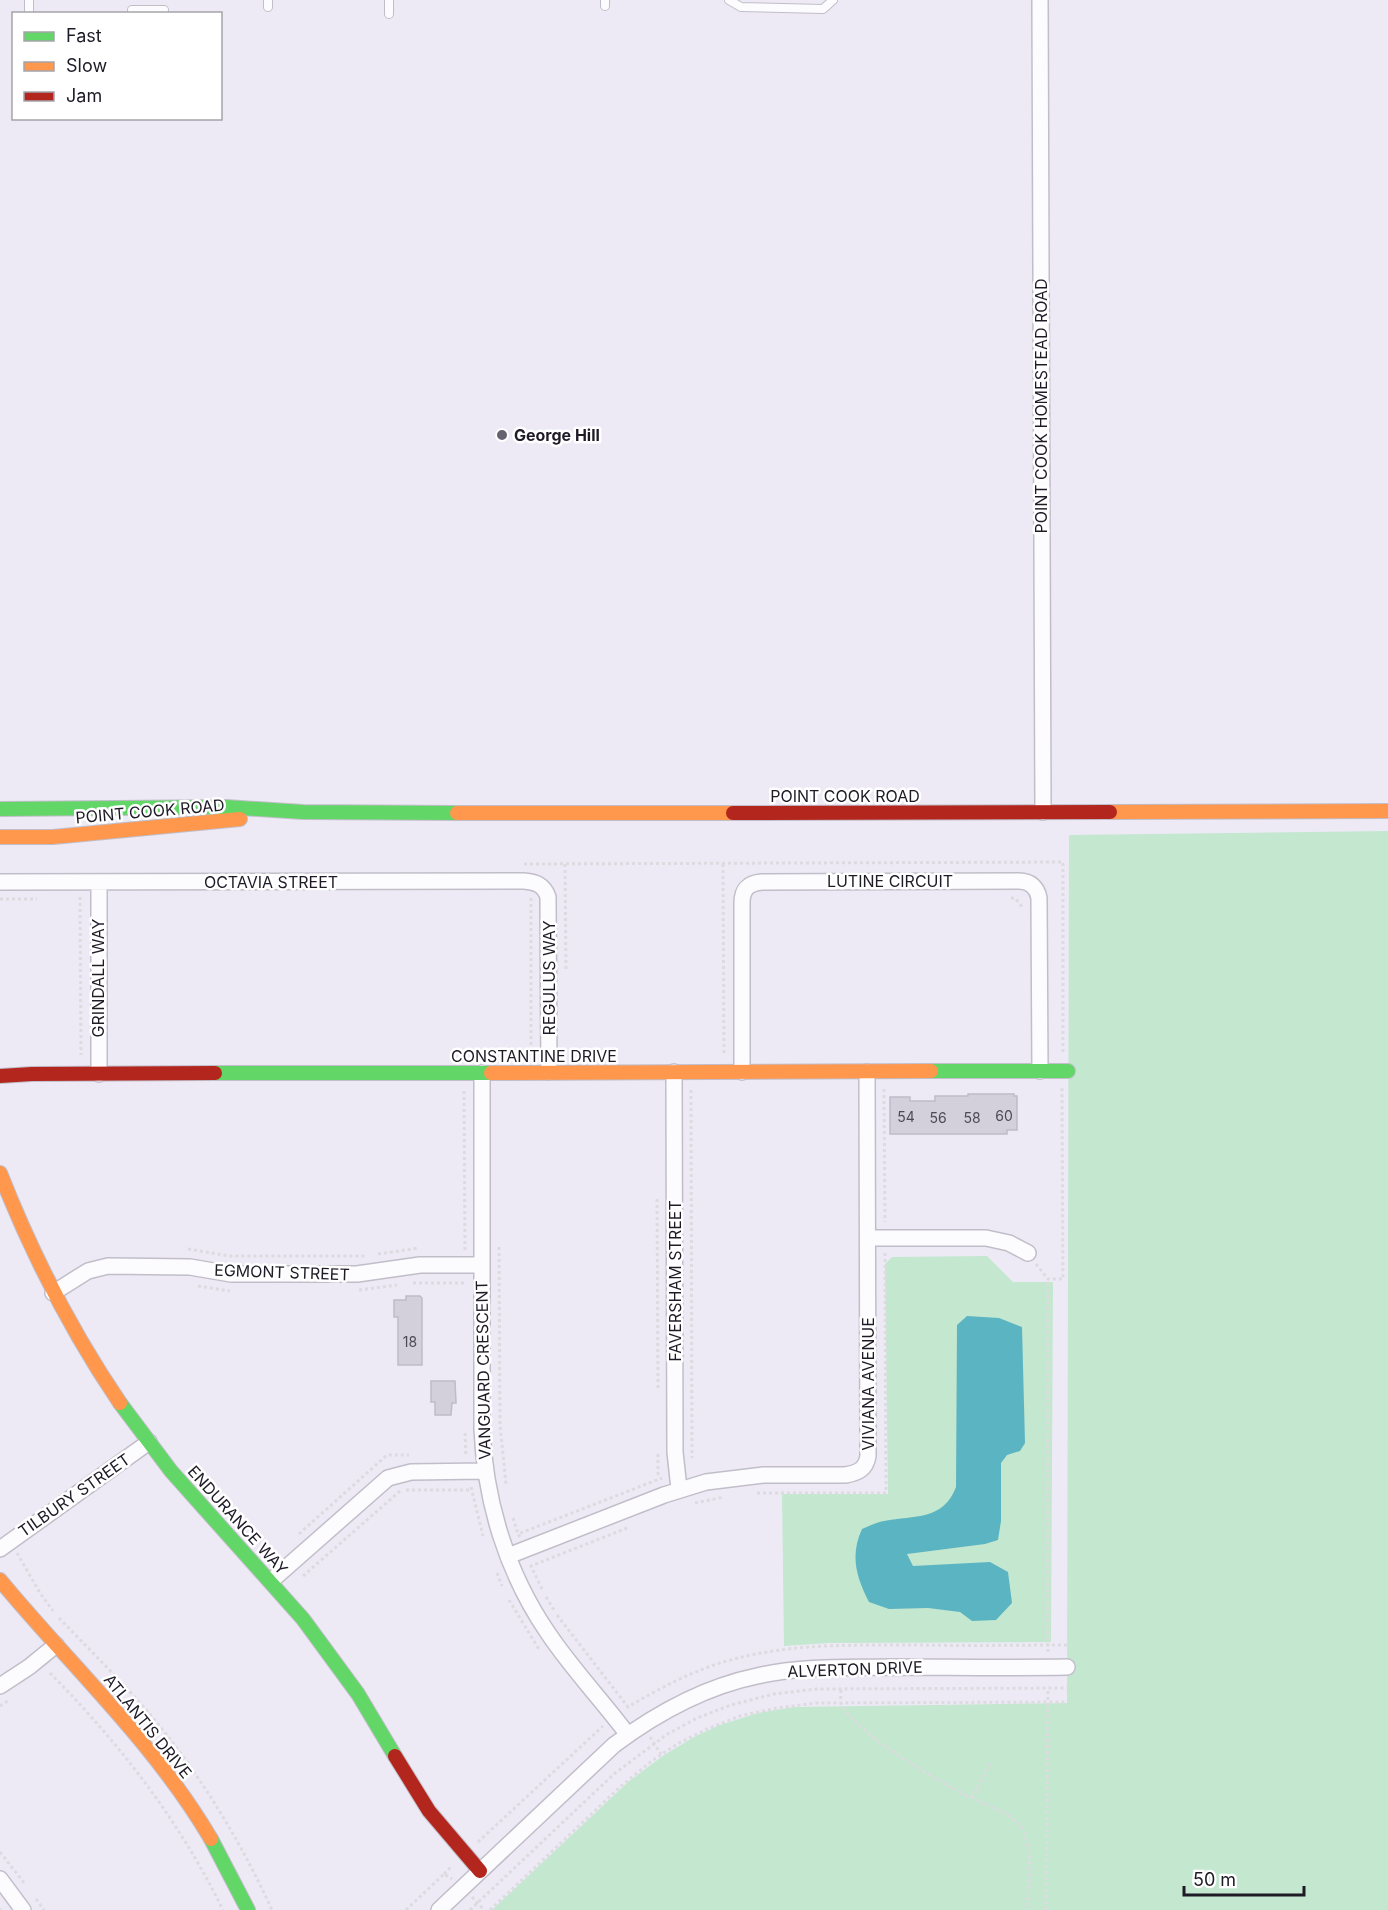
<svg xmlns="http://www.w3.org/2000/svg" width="1388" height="1910" font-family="Inter,sans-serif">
	<rect width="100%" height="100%" fill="#edeaf6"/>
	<!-- green -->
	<path fill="#c4e7d0" d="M1388,831v1079h-896l136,-128 36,-27 30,-18 26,-12 38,-12 36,-6 273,-4 2,-868z
		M987,1256l26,26h40l-2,360 -222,1 -45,3 -2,-152h106l-3,-230 7,-7z"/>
	<!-- water -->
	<path fill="#5bb4c2" d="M967,1316l32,2 23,9 3,116 -5,8 -13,4 -6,8v58l-3,19 -13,4 -78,10 6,12 77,-4 18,10 4,31 -16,17 -24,1 -12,-9 -32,-4 -39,1 -20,-7c-13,-25 -19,-47 -7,-73 7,-3 15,-7 22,-8 31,-6 59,0 72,-34l1,-162z"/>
	<!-- building -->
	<path fill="#d3d0dc" stroke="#bfbcc7" stroke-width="1.5" d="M968,1094h46v2h3v34h-10v4h-117v-37h20v4h25v-5h33z
		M406,1296h14l2,2v67h-24v-48h-4v-17h12z
		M431,1381h24l1,22h-4l-1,12h-16v-13h-4z"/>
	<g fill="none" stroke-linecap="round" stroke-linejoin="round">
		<defs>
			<path id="lane" d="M29,0v14
				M268,0v7
				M605,0v6
				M729,0l12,7 82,2 10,-9
				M132,10h32
				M389,14v-14"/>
			<path id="street" d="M1040,0l3,812
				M0,882l524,-1c12,1 20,4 24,16l1,175
				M99,882v192
				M674,1072l1,380 4,37
				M742,1072v-169c0,-13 6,-20 20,-21l257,-1c11,0 18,6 20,17l1,173
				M482,1073v356c3,73 25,144 66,204 24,36 54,67 80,102
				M868,1238h118l23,5 19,10
				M53,1293l35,-22 20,-5 82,1 41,7h126l63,-9h62
				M0,1549l149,-107
				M508,1556l156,-61 42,-13 58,-7h81c13,-2 21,-6 23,-19l-1,-384
				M271,1581l117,-103 23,-6 74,-1
				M0,1686l29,-19 27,-22
				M0,1879l23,31
				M439,1910l175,-165c43,-32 90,-58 143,-69 43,-10 88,-8 132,-9 59,0 119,1 178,0"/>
			<path id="fast" d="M0,809l226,-2 77,5 154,1
				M931,1071h137
				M215,1073h276
				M120,1403l51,68 132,148 55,75 37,62
				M211,1839l37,71"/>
			<path id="slow" d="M1110,812l278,-1
				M457,813h276
				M0,837h53l187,-18
				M491,1073l440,-2
				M0,1173c32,81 71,158 120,230
				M0,1580c71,86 154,162 211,259"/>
			<path id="jam" d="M733,813l377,-1
				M0,1076l32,-2 183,-1
				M395,1756l34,55 51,60"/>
		</defs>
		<!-- lane casing -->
		<use href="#lane" stroke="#c1bec9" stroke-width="10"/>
		<!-- street casing -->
		<use href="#street" stroke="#c1bec9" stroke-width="18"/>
		<!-- fast casing -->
		<use href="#fast" stroke="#c1bec9" stroke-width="16"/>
		<!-- slow casing -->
		<use href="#slow" stroke="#c1bec9" stroke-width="16"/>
		<!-- jam casing -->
		<use href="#jam" stroke="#c1bec9" stroke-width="16"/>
		<!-- path -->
		<path stroke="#dcdbdf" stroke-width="3" stroke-dasharray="3 3" stroke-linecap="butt" d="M524,864l539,-2v192
			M565,864l1,106
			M723,864l1,191
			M80,897l1,158
			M531,898v157
			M1011,898h4l8,10
			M0,899h37
			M884,1089l1,133
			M691,1090l1,368
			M464,1091l1,159
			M657,1199l1,189
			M499,1247l1,178 6,59
			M188,1249l41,7h137
			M378,1254l41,-6
			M1036,1264l12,15h15l-1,-191
			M413,1283h52
			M198,1286l32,5
			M359,1290l38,-5
			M465,1433l1,24
			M658,1454v24
			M471,1487l12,49
			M406,1490h65
			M757,1493h129l-1,-240
			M695,1503l29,-6
			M513,1518l5,16
			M299,1534l88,-79h22
			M520,1537l-2,-3 144,-56
			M17,1553l23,40 13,18
			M497,1573l5,13
			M303,1576l97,-85
			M542,1589l-11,-23 96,-38
			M546,1597l8,13
			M509,1600l31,51
			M557,1615l71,92c32,-19 64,-36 99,-46 62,-18 126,-16 190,-16 50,1 100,0 150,0
			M59,1618c32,33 65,66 95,101 47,57 87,123 118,191
			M1048,1652v-373
			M50,1673c70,71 129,147 173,237
			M841,1690c0,3 -1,10 0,13 10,28 102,81 130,95 13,6 44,17 51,30 11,22 8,59 4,82
			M0,1706l9,-6
			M650,1737l11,17
			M972,1798l19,-36
			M478,1842l125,-116
			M0,1852l25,32
			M444,1874l7,-7
			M472,1897l12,13
			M36,1899l8,11
			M0,1909l1,1
			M406,1910l38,-36 8,5
			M470,1910l144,-136 52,-39 31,-17 34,-13 43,-11 42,-5 251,-1
			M490,1910l131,-124 32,-26 26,-17 28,-14 33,-13 37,-8 39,-5 251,-1
			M1046,1910l2,-222"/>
		<!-- lane -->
		<use href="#lane" stroke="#fcfcfe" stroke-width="8"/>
		<!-- street -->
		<use href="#street" stroke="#fcfcfe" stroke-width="15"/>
		<!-- fast -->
		<use href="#fast" stroke="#63d668" stroke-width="14"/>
		<!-- slow -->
		<use href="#slow" stroke="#ff974d" stroke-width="14"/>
		<!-- jam -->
		<use href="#jam" stroke="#b3261e" stroke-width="14"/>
	</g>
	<!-- markers -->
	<circle fill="#66636f" stroke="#fff" stroke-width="2" cx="502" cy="435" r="6"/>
	<g text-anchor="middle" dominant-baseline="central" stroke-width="5" stroke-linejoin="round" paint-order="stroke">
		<!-- number labels -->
		<g font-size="14" fill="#4d4a56">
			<text x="1004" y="1115">60</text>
			<text x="906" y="1116">54</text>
			<text x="938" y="1117">56</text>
			<text x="972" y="1117">58</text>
			<text x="410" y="1341">18</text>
		</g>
		<!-- street labels -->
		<g font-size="16" fill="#1e1b27" stroke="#fff">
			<text transform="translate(1041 406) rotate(-90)">POINT COOK HOMESTEAD ROAD</text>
			<text x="845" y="796">POINT COOK ROAD</text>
			<text transform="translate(150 811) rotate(-5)">POINT COOK ROAD</text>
			<text x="890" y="881">LUTINE CIRCUIT</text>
			<text x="271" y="882">OCTAVIA STREET</text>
			<text transform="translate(98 978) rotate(-90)">GRINDALL WAY</text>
			<text transform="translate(549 978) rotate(-90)">REGULUS WAY</text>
			<text x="534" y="1056">CONSTANTINE DRIVE</text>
			<text transform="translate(282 1272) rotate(2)">EGMONT STREET</text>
			<text transform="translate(675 1281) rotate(-90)">FAVERSHAM STREET</text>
			<text transform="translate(483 1370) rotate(-91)">VANGUARD CRESCENT</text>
			<text transform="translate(868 1384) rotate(-90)">VIVIANA AVENUE</text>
			<text transform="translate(74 1495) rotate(-35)">TILBURY STREET</text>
			<text transform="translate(238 1520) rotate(48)">ENDURANCE WAY</text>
			<text transform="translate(855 1669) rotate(-2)">ALVERTON DRIVE</text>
			<text transform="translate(148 1726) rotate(51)">ATLANTIS DRIVE</text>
		</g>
		<!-- poi labels -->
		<g font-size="16" font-weight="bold" fill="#1e1b27" stroke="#fff" text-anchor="start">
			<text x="514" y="435">George Hill</text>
		</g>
	</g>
	<!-- legend -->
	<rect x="12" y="12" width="210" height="108" fill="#ffffff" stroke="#a5a4a9" stroke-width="1.5"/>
	<rect x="24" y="32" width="30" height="9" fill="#63d668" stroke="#a5a4a9" stroke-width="1.5"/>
	<text x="66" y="42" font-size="18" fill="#1e1b27">Fast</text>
	<rect x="24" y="62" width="30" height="9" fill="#ff974d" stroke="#a5a4a9" stroke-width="1.5"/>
	<text x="66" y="72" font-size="18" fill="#1e1b27">Slow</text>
	<rect x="24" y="92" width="30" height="9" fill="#b3261e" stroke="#a5a4a9" stroke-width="1.5"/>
	<text x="66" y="102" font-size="18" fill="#1e1b27">Jam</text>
	<!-- scale -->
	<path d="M1184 1886v9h120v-9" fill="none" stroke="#1e1b27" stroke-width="3"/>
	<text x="1193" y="1886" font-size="18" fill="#1e1b27" stroke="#ffffff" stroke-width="4.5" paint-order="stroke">50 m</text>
</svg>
